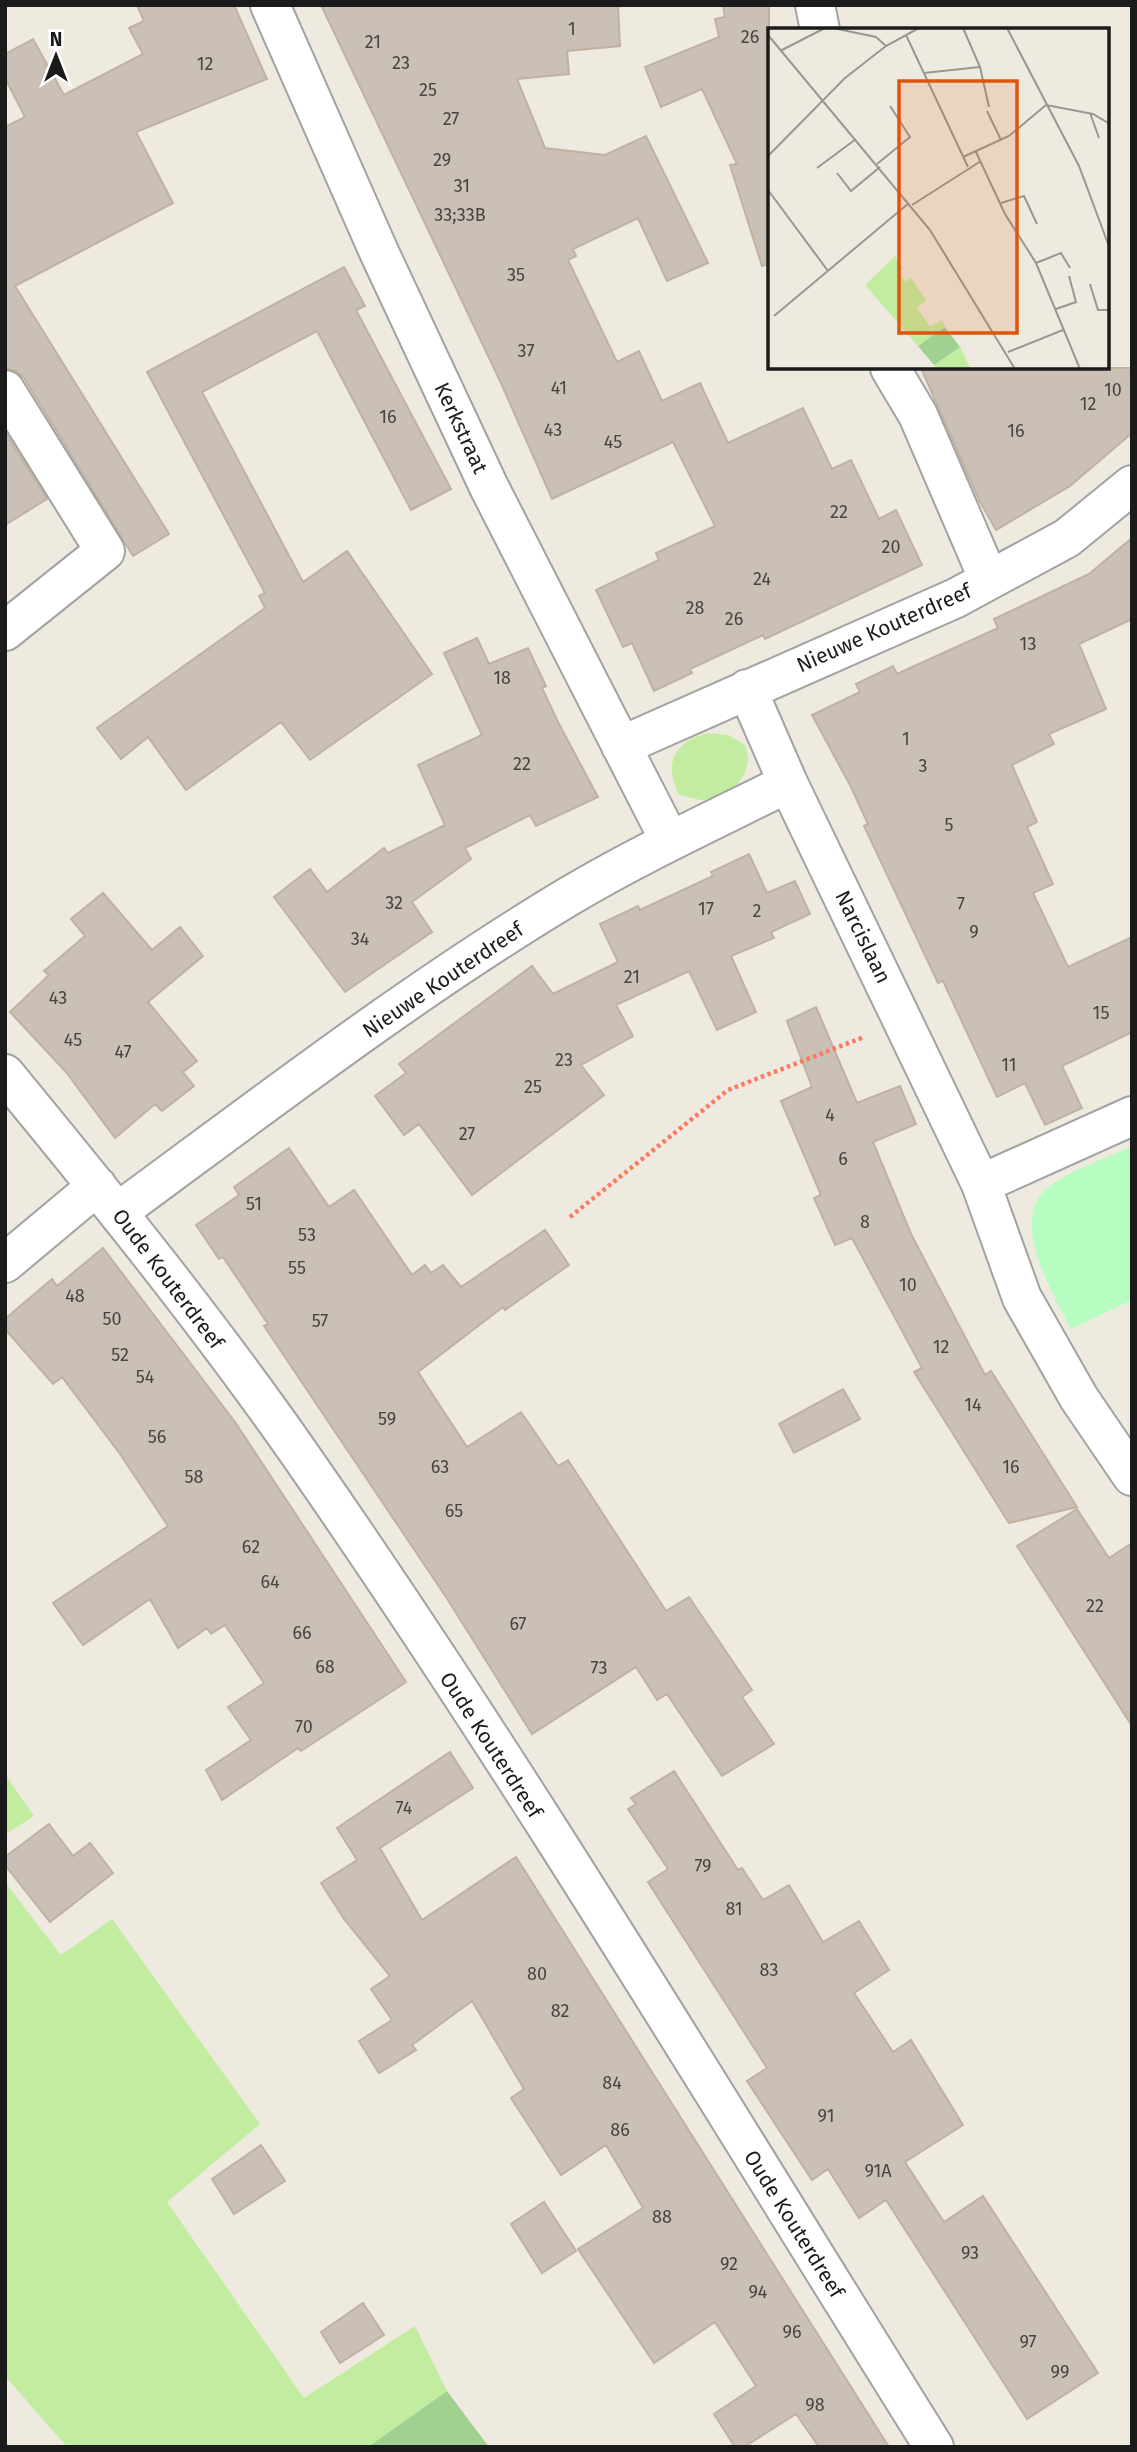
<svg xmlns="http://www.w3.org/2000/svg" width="1137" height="2452" font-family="'Fira Sans',sans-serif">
	<rect width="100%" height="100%" fill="#eeeae0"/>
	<!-- grass -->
	<path fill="#c2eda0" d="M709,733l19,2 17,10c12,28 -16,56 -44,55 -7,-1 -15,-4 -22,-5 -16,-32 -5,-54 30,-62z
		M5,1774l29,42 -29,19z
		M5,1882l56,73 51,-36 148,205 -93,78 137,196 111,-72 32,65 -79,56h-301l-62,-71z"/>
	<!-- forest -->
	<path fill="#a0d191" d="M447,2391l42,56h-121z"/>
	<!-- park -->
	<path fill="#b7fdc1" d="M1132,1146v154l-61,29c-18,-35 -61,-106 -26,-139 19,-18 62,-32 87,-44z"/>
	<!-- building -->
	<path fill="#cac0b6" stroke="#c1b1a1" stroke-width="2" d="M137,5h97l33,74 -131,53 37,71 -158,83 154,248 -36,22 -109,-178 -8,-7 -11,-3v-241l20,-10 -20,-39v-24l28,-15 31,56 79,-41 -14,-26 15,-7z
		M321,5h297l2,41 -53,5 2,23 -52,5 28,69 60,7 41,-19 62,127 -41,18 -29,-63 -65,31 3,7 -8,4 49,102 22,-11 23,50 38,-18 28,60 75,-35 29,61 19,-9 28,59 17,-9 26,55 -157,74 -2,-4 -73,34 2,4 -38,18 -22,-48 -9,4 -27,-57 63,-30 -3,-7 59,-27 -42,-84 -121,57 -51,-116z
		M723,5h46v259l-7,2 -32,-101 7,-1 -35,-75 -41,18 -16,-40 74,-30 -4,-18 10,-2z
		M344,267l21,39 -9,4 95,179 -40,21 -94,-179 -115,61 101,190 44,-31 85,123 -122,86 -29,-38 -95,68 -38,-53 -27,22 -24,-31 168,-120 -6,-12 6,-3 -118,-221z
		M921,368h211v65l-62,53 -74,44 -17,-30z
		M5,432l42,67 -42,26z
		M1132,538v81l-53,25 27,65 -57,25 5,10 -42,21 25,57 -10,5 26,57 -20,9 35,74 64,-30v95l-70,34 20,42 -37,17 -20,-42 -28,14 -54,-116 -5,2 -74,-157 4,-2 -17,-37 -39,-72 48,-23 -4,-8 37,-18 4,8 101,-46 -4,-9 95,-45z
		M477,638l12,26 39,-16 18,38 -4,2 17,36 39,73 -62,29 -6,-11 -65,33 6,11 -59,43 20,30 -87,60 -71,-95 36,-28 17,23 57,-44 4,5 57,-28 -27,-60 64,-30 -38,-82z
		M749,854l18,39 28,-12 15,33 -39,18 3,6 -43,18 25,56 -39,18 -28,-59 -73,34 17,31 -52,29 23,30 -132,100 -53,-71 -15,11 -29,-39 31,-23 -7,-9 133,-98 21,28 65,-32 -18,-38 38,-18 2,4 73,-34 -2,-4z
		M103,893l49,57 28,-23 23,29 -55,46 49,59 -14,11 11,14 -32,25 -7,-7 -40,34 -49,-66 -56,-60 39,-37 -5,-4 41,-35 -14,-17z
		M816,1007l41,96 43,-17 16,38 -43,18 38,92 74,141 6,-4 86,136 -68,16 -95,-151 8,-4 -70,-130 -17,7 -21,-47 7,-3 -40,-94 31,-14 -25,-66z
		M289,1148l40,59 25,-17 58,85 13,-10 6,8 12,-8 18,22 84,-57 24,35 -64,45 -2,-3 -85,65 49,75 54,-35 37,54 10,-6 98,151 23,-14 63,93 -10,7 32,47 -52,32 -55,-82 -10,6 -21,-33 -104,67 -86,-137 -182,-271 4,-2 -45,-67 -4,2 -23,-34 43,-30 -5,-8z
		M103,1248l132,174 171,260 -105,69 -3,-3 -76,52 -16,-30 45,-30 -23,-33 36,-24 -39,-58 -14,9 -4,-6 -29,20 -28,-49 -67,46 -30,-42 115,-77 -48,-72 -58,-77 -9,7 -48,-55v-10l47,-40 5,7z
		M843,1389l17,30 -66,34 -15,-29z
		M1077,1509l32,49 23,-15v183l-115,-180z
		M450,1752l23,36 -93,60 42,72 94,-63 373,590h-70l-23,-33 -52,33h-9l-21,-33 42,-28 -41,-64 -61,41 -76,-114 65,-41 -37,-63 -45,30 -50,-77 13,-9 -52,-88 -60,44 4,5 -37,23 -20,-32 33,-21 -21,-31 19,-13 -46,-57 -23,-36 36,-23 -20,-32z
		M674,1771l64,99 4,-2 21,32 26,-15 34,57 36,-21 30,49 -35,23 39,59 18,-12 52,85 -58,37 39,60 39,-26 115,177 -71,46 -141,-219 -27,18 -31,-49 -16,11 -65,-99 20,-13 -119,-186 20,-13 -40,-60 8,-5 -5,-6z
		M49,1824l24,32 17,-13 23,30 -63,49 -45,-57v-8z
		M261,2145l24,36 -51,33 -22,-35z
		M544,2202l32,49 -34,22 -31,-49z
		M363,2303l21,32 -44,28 -19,-31z"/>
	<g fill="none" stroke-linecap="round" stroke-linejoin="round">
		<defs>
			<path id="minor" d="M270,5l109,247 110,235 181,354
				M815,5l5,25
				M890,368l28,47 71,165
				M5,390l100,161 -100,80
				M747,689l41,94 193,401 41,114 57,100 53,78
				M621,746l335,-148 111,-60 65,-53
				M5,1074c102,124 204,250 296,382 224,322 425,659 633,991
				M981,1184l151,-68
				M118,1212c147,-108 292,-220 448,-314 72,-43 148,-78 222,-115
				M5,1263l92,-77"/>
		</defs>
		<!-- minor casing -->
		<use href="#minor" stroke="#a2a2a2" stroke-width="42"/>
		<!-- path -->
		<path stroke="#ff7860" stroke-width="4.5" stroke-dasharray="3.5 3.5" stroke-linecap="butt" d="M570,1217l158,-127 136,-53"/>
		<!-- minor -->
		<use href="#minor" stroke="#fff" stroke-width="38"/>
	</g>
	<g text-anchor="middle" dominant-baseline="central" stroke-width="6" stroke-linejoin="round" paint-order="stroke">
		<!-- number labels -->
		<g font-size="18" fill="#474442">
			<text x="572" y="29">1</text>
			<text x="750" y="37">26</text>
			<text x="373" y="42">21</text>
			<text x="401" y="63">23</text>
			<text x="205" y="64">12</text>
			<text x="428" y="90">25</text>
			<text x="451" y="119">27</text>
			<text x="442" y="160">29</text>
			<text x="462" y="186">31</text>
			<text x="460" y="215">33;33B</text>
			<text x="516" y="275">35</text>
			<text x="526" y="351">37</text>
			<text x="559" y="388">41</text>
			<text x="1113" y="390">10</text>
			<text x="1088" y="404">12</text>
			<text x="388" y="417">16</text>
			<text x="553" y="430">43</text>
			<text x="1016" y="431">16</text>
			<text x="613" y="442">45</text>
			<text x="839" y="512">22</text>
			<text x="891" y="547">20</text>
			<text x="762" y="579">24</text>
			<text x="695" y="608">28</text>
			<text x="734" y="619">26</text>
			<text x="1028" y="644">13</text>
			<text x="502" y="678">18</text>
			<text x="906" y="739">1</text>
			<text x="522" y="764">22</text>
			<text x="923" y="766">3</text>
			<text x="949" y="825">5</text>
			<text x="394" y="903">32</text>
			<text x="961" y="904">7</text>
			<text x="706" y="909">17</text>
			<text x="757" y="911">2</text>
			<text x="974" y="932">9</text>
			<text x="360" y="939">34</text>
			<text x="632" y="977">21</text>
			<text x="58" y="998">43</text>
			<text x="1101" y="1013">15</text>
			<text x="73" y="1040">45</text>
			<text x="123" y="1052">47</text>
			<text x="564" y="1060">23</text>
			<text x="1009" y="1065">11</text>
			<text x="533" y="1087">25</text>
			<text x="830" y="1115">4</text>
			<text x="467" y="1134">27</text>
			<text x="843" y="1159">6</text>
			<text x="254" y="1204">51</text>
			<text x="865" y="1222">8</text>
			<text x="307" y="1235">53</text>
			<text x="297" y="1268">55</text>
			<text x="908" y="1285">10</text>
			<text x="75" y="1296">48</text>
			<text x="112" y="1319">50</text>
			<text x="320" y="1321">57</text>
			<text x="941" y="1347">12</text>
			<text x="120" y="1355">52</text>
			<text x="145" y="1377">54</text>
			<text x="973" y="1405">14</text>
			<text x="387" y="1419">59</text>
			<text x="157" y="1437">56</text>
			<text x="440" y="1467">63</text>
			<text x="1011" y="1467">16</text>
			<text x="194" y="1477">58</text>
			<text x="454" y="1511">65</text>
			<text x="251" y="1547">62</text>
			<text x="270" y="1582">64</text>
			<text x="1095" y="1606">22</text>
			<text x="518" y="1624">67</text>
			<text x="302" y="1633">66</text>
			<text x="325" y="1667">68</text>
			<text x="599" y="1668">73</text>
			<text x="304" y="1727">70</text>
			<text x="404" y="1808">74</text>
			<text x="703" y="1866">79</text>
			<text x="734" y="1909">81</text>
			<text x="769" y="1970">83</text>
			<text x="537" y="1974">80</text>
			<text x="560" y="2011">82</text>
			<text x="612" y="2083">84</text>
			<text x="826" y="2116">91</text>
			<text x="620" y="2130">86</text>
			<text x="878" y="2171">91A</text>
			<text x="662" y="2217">88</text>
			<text x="970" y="2253">93</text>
			<text x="729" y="2264">92</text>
			<text x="758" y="2292">94</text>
			<text x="792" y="2332">96</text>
			<text x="1028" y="2342">97</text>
			<text x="1060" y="2372">99</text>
			<text x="815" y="2405">98</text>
		</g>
		<!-- street labels -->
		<g font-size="21" fill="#1b1b1b" stroke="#fff">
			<text transform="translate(461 428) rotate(65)">Kerkstraat</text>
			<text transform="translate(884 628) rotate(-24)">Nieuwe Kouterdreef</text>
			<text transform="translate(863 937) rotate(64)">Narcislaan</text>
			<text transform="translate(443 980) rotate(-34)">Nieuwe Kouterdreef</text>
			<text transform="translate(168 1279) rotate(53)">Oude Kouterdreef</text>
			<text transform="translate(491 1745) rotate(57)">Oude Kouterdreef</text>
			<text transform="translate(794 2224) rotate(58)">Oude Kouterdreef</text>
		</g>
	</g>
	<!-- overview -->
	<g transform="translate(768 28)">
		<rect width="341" height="341" fill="#eeeae0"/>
		<path d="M127,228l8,12 -5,4 8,10 5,-4 15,22 -9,8 13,19 12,-7 3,7 -27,19 -53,-61zM192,319l11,22h-35l-2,-4z" fill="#c2eda0"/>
		<path d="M177,299l15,20 -26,18 -16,-19z" fill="#a0d191"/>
		<path fill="none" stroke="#9a9791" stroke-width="2" d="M65,0l43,9 10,9M195,0l17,39 9,40M239,0l72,138 31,83M0,7l162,195 85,139M138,7l62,132M12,23l45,-23M156,45l56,-6M278,77l47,9 17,10M219,83l14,29M322,85l9,25M208,124l29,62 31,49 44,106M0,128l77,-78 41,-32 33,-18M195,129l46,-21 37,-31M109,136l33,-27 -20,-31M49,140l39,-29M69,145l14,18 29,-24M0,162l60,81M233,175l23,-7 13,28M144,177l69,-44M268,235l25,-10 9,15M322,256l8,26h12M288,281l20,-7 -7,-26M6,288l135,-113M240,324l55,-22"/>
		<path fill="#de560d" fill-opacity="0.15" stroke="#de560d" stroke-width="3.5" d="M131,53h118v252h-118z"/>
		<rect width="341" height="341" fill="none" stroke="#1b1b1b" stroke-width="3.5"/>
	</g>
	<!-- border -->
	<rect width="1137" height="2452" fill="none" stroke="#1b1b1b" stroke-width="14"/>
	<!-- north arrow -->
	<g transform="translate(56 56)" stroke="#ffffff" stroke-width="5" paint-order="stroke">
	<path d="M0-5L12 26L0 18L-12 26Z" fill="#1b1b1b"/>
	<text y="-10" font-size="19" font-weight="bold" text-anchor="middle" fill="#1b1b1b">N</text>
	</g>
</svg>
